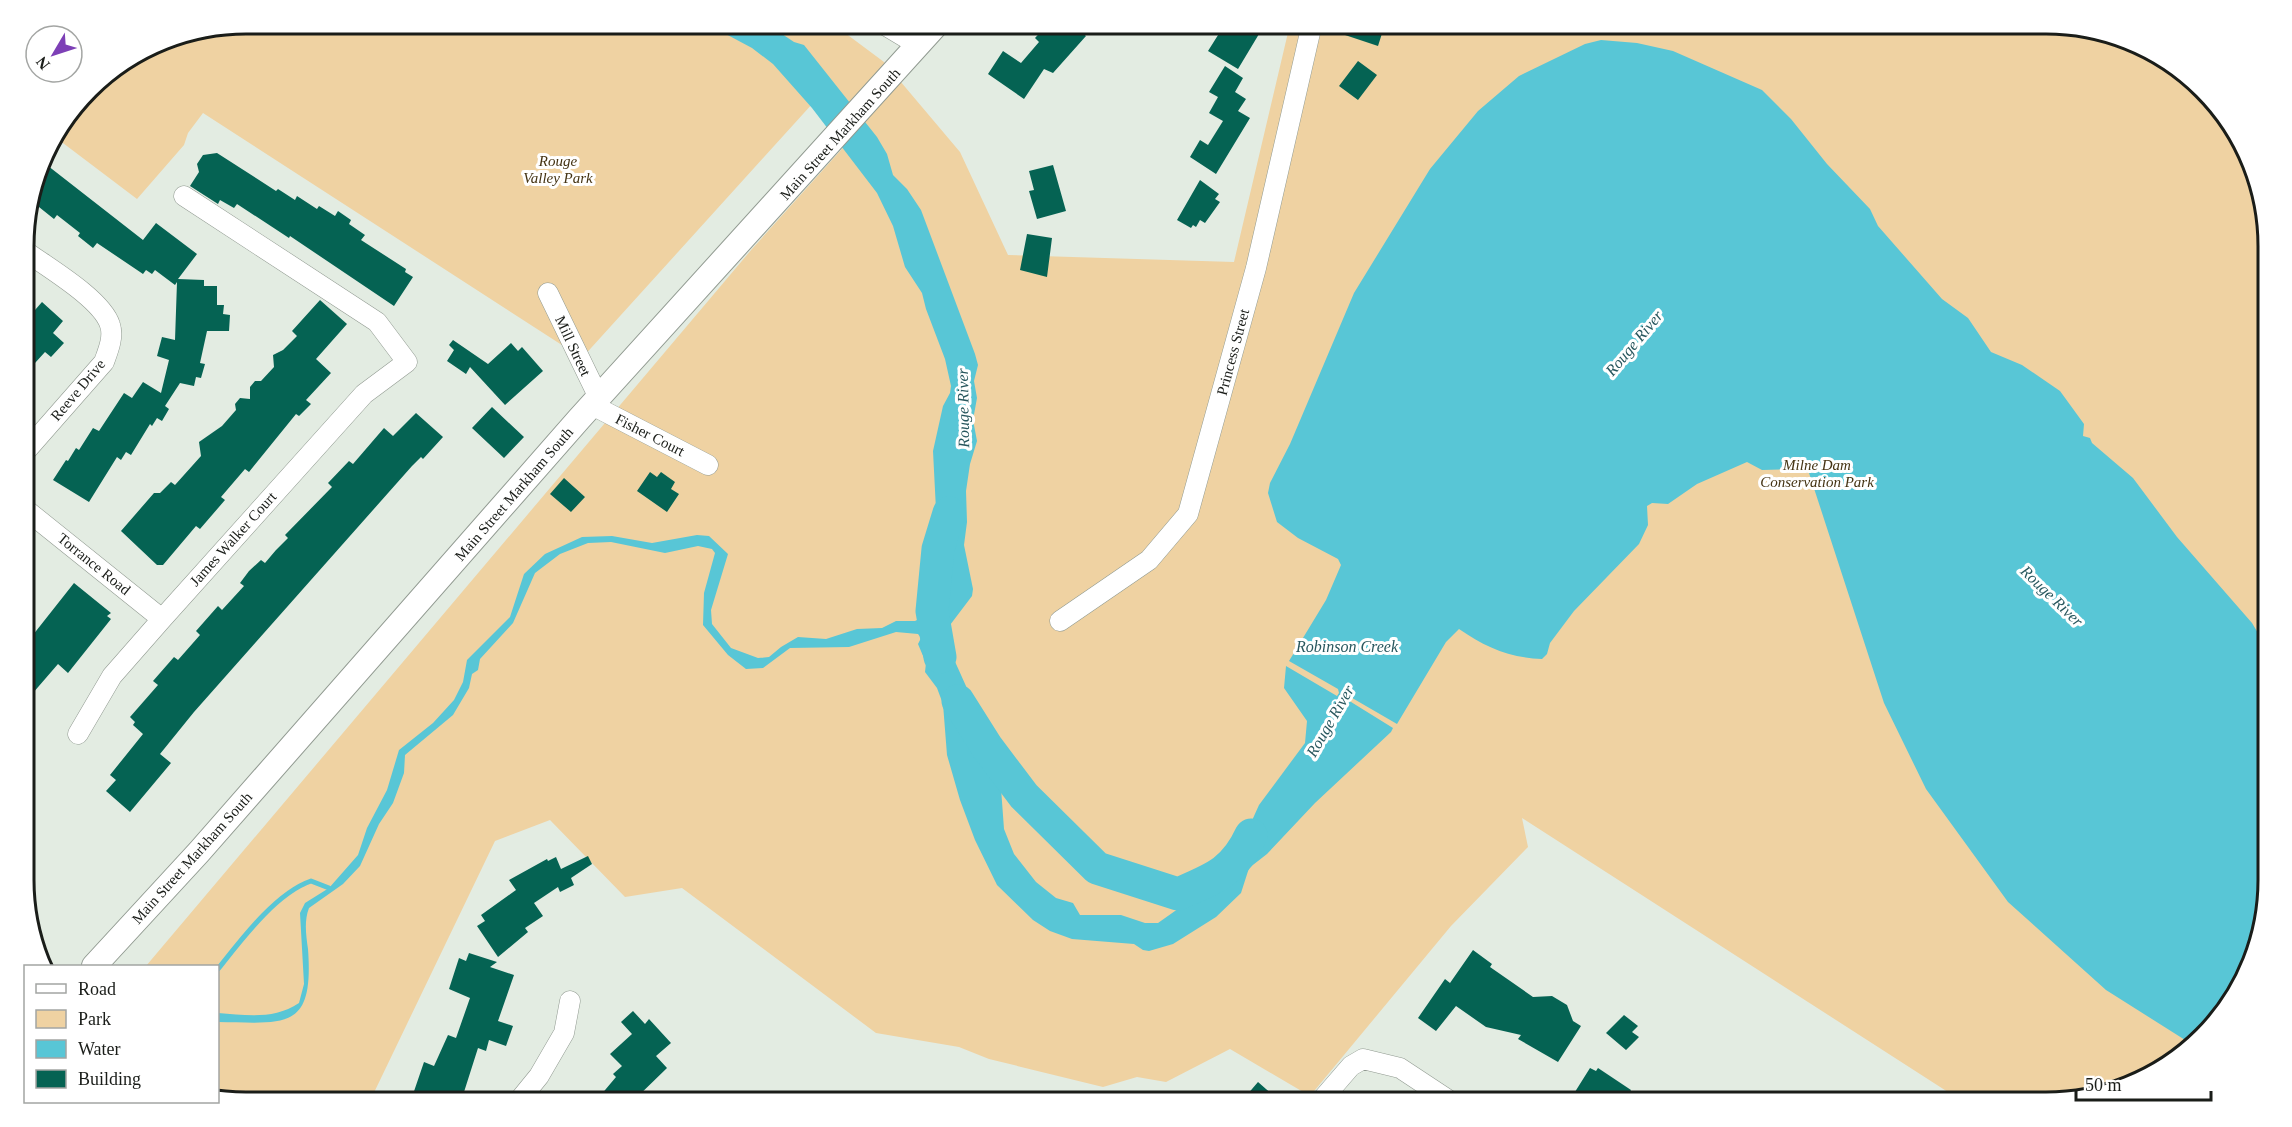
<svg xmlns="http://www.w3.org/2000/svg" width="2292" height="1127" font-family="'Times New Roman',serif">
	<rect width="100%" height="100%" fill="#e3ece2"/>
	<!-- green -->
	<path fill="#efd2a2" d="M246,24h587l51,38 76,90 48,103 226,7 56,-238h756l98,23 78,64 29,50 15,56 2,664 -55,146 -43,38 -52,26 -58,12h-95l-443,-285 6,29 -77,79 -141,170 -80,-47 -64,33 -29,-5 -34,10 -114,-28 -30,-12 -83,-14 -194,-145 -57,9 -75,-77 -55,21 -126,262h-123l-28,-7v-130h-72l606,-717 106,-118 -35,-39 -241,266 -379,-245 -15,20 -4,12 -47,54 -82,-62 44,-58 62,-38z"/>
	<!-- water -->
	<path fill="#58c6d6" d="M707,24h60l27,18 10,3 73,92 10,17 6,21 14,14 14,21 54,144 3,11 -4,16 3,17 -4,22 4,21 -7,23 -4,27 1,31 -3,23 9,44 -1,7 -25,33 1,17 22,49 17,64 14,29 3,41 10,25 22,28 20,16 17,5 7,12h41l24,8h13l58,-41 24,-35 19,-42 46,-62 2,-22 -23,-33 2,-22 51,30 2,-3 -1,-4 -49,-28 37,-61 15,-35 -3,-6 -40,-21 -21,-16 -9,-29 2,-10 20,-39 64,-151 76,-124 48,-58 41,-35 66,-32 16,-4 36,3 36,8 89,39 29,29 36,45 43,45 8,17 64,73 26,19 23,34 31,13 38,26 24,33 -1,12 7,2 2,5 41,35 44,59 75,86 9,15 6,30 1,213 -23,98 -32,48 -20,18 -87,-55 -98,-88 -82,-113 -42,-86 -75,-230 -7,-4 -40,1 -15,-8 -50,22 -29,20 -16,-1 -5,3 1,19 -9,19 -65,67 -24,32 -3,11 -5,5c-32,-1 -57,-12 -83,-30l-13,13 -49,82 -50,-29 -4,2 50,31 -2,4 -76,71 -48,51 -18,14 -8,25 -25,24 -43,27 -24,7 -6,-1 -9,-6 -62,-5 -22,-8 -17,-11 -36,-35 -22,-45 -15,-40 -13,-45 -4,-51 -6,-16 -12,-16 1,-9 -8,-19 3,-6 -3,-4 -22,-2 -47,15 -59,1 -27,20 -17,1 -18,-14 -25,-30 1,-32 11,-40 -3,-4 -14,-3 -33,7 -54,-11 -23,1 -28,11 -25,19 -22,50 -33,36 -2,11 -6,4 -3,14 -16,27 -48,40 -1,18 -11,30 -14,21 -19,42 -17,18 -34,24c-5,13 -3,27 -1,41 6,82 -22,74 -90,73v-9c28,2 56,7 81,-10l5,-19 -4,-71 5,-10 24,-15 29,-33 9,-27 20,-38 12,-40 34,-27 21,-23 9,-18 4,-22 43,-43 14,-43 21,-20 37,-17 30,-1 40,7 45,-8 12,1 19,18 -17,56 1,14 19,24 27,10 11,-1 12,-10 17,-10 28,2 31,-10 25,-1 14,-7h19l18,-9 11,-33 -3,-17 -10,-24 5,-28 -3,-59 10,-45 7,-13 1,-7 -6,-27 -19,-50 -4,-16 -17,-26 -12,-41 -16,-33 -65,-85 -39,-44 -21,-16z"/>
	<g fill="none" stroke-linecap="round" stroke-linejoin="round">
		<!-- stream -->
		<path stroke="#58c6d6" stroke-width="5" d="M218,969c23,-29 58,-76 93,-88l18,7"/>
		<!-- river -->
		<path stroke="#58c6d6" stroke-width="33" d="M940,657l-8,-46 6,-62 11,-36
			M958,701l29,46 37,49 73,72 81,26c35,-15 56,-22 73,-59"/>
	</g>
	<!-- building -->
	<path fill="#056353" d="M1048,24h25l13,12 -33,37 -9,-4 -20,30 -36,-25 15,-23 18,12 18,-21 -4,-4z
		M1225,24h40l-27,45 -30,-18z
		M1349,24h36l-7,22 -33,-11z
		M1358,61l19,14 -19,25 -19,-14z
		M1225,66l18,12 -8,14 11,7 -8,12 12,7 -34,56 -26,-17 10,-17 8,5 15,-24 -14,-8 9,-16 -9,-5z
		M217,153l59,38 2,-2 17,11 2,-4 20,13 2,-3 16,10 3,-5 13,9 -2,4 16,11 -4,5 45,29 -1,3 8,5 -19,29 -104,-70 -1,2 -52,-34 -3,4 -14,-8 -2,4 -28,-18 9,-14 -2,-8 6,-9z
		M43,162l100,78 13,-17 41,31 -19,25 26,1v6h13v19h7l-1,9 7,1 -1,16h-22l-7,32 5,1 -4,14 -5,-1 -2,9 -14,-3 -15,23 4,3 -7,12 -5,-3 -5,8 -2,-2 -19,31 -5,-3 -5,8 -4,-3 -28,45 -36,-22 13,-20 2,1 8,-13 3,2 14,-22 6,3 25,-38 8,5 11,-16 18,11 8,-33 -12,-4 5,-19 13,3 2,-58 -2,3 -20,-15 -3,4 -6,-4 -3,4 -46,-31 -4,5 -15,-12 2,-3 -23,-18 -3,4 -15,-12 -6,-6z
		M1053,165l13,46 -29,8 -8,-28 5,-1 -5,-19z
		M1200,180l19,14 -4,5 5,3 -15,21 -5,-3 -4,7 -3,-2 -2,3 -14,-8z
		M1027,234l25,4 -5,39 -27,-7z
		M25,300l10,10 7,-8 21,19 -10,12 11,10 -13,14 -6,-5 -20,22z
		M320,300l27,24 -31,35 15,14 -25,27 5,4 -12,12 -3,-2 -47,58 -4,-3 -24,28 4,3 -25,29 -4,-3 -33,39h-6l-36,-34 33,-38h6l11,-11 4,3 26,-29 -2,-14 23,-16 14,-16 -1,-6 5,-6 10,1v-12l5,-6h6l13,-14 -1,-12 10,-5 14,-14 -5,-5z
		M453,340l35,24 23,-21 7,8 4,-4 21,24 -38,34 -35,-38 -4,7 -19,-13 7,-11 -5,-5z
		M492,407l32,30 -20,21 -32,-30z
		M416,413l27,24 -20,22 -2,-2 -9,9 -218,246 -34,42 11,9 -41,49 -24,-21 10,-11 -6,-5 33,-41 -10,-9 2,-3 -5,-5 28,-32 -5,-4 21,-24 4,3 22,-25 -4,-4 22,-25 4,4 22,-24 -4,-3 9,-12 12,-11 4,3 11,-13 12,-12 -3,-3 47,-48 -4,-4 21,-22 4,3 31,-36 9,8z
		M650,472l7,5 4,-5 14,10 -4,7 8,5 -12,18 -30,-21z
		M564,478l21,19 -14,15 -21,-18z
		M74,583l37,30 -4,3 4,3 -43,54 -10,-9 -32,37 -1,-56z
		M588,856l4,8 -21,14 3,7 -14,7 -2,-5 -24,16 9,13 -18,12 3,4 -30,25 -21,-31 8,-5 -4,-6 35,-25 -7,-10 38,-21 1,2 8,-4 5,12z
		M1473,950l19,14 -2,3 43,30 19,-1 15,9 6,16 8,5 -23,36 -40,-23 3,-4 -35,-8 -30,-21 -20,25 -18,-13 27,-39 5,4z
		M469,953l28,9 -7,5 24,8 -16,46 15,5 -7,20 -17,-6 -3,11 -8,-3 -14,44 26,11h-80l14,-41 10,4 14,-31 8,3 14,-40 -21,-9 10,-31 7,3z
		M633,1011l12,13 4,-5 22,24 -15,13 11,12 -36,35h-25l-6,-7 16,-19 -3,-3 9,-8 -12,-12 22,-20 -11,-12z
		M1624,1015l14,11 -6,6 7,5 -13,13 -20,-17z
		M1590,1068l6,3 2,-3 33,22 -1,2 15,11h-77z
		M1258,1082l24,21h-42z"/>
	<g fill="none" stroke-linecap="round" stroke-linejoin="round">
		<defs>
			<path id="minor" d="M883,24l35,21
				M25,251c22,16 77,48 85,74 4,12 -2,26 -6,37l-79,90
				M548,293l51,105
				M592,405l116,60
				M25,509l137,110
				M1060,621l89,-61 39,-46 68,-246 56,-244
				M78,734l34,-58 50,-57 202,-225 43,-32 -30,-40 -193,-126
				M517,1103l22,-27 25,-43 6,-32
				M1319,1103l32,-37 12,-7 37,9 53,35"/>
			<path id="major" d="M94,966l105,-114 380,-433 358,-395"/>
		</defs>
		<!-- minor casing -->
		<use href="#minor" stroke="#919a91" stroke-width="21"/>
		<!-- major casing -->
		<use href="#major" stroke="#919a91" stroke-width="26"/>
		<!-- minor -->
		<use href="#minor" stroke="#fff" stroke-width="20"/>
		<!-- major -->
		<use href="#major" stroke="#fff" stroke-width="24"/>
	</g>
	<g text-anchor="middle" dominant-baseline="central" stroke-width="6" stroke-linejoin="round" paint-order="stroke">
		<!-- street labels -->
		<g font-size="15" fill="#1a1d19" stroke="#fff">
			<text transform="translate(840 134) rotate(-48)">Main Street Markham South</text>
			<text transform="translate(573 346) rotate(65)">Mill Street</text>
			<text transform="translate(1233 352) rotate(-75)">Princess Street</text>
			<text transform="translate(78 390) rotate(-50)">Reeve Drive</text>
			<text transform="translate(650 435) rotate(27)">Fisher Court</text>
			<text transform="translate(514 494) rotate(-49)">Main Street Markham South</text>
			<text transform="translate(233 539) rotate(-48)">James Walker Court</text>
			<text transform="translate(94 564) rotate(39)">Torrance Road</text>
			<text transform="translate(192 858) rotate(-48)">Main Street Markham South</text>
		</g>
		<!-- park labels -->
		<g font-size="15" font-style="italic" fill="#443313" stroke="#fff">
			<text x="558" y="161">Rouge<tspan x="558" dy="17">Valley Park</tspan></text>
			<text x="1817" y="465">Milne Dam<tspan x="1817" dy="17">Conservation Park</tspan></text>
		</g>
		<!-- water labels -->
		<g font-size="16" font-style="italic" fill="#28575e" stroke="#fff">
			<text transform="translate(1634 343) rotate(-50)">Rouge River</text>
			<text transform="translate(963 408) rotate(-91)">Rouge River</text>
			<text transform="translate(2052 596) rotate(44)">Rouge River</text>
			<text x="1347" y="646">Robinson Creek</text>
			<text transform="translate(1330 721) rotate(-60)">Rouge River</text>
		</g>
	</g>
	<!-- crop -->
	<path d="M0 0H2292V1127H0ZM246 34H2046A212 212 0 0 1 2258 246V880A212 212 0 0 1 2046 1092H246A212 212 0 0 1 34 880V246A212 212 0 0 1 246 34Z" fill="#fff" fill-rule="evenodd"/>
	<path fill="none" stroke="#1a1d19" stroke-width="3" d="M246 34H2046A212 212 0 0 1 2258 246V880A212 212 0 0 1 2046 1092H246A212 212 0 0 1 34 880V246A212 212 0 0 1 246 34Z"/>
	<!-- legend -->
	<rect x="24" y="965" width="195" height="138" fill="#ffffff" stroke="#a3a5a3" stroke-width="1.5"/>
	<rect x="36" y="984" width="30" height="9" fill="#ffffff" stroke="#a3a5a3" stroke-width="1.5"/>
	<text x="78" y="995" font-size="18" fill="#1a1d19">Road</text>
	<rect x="36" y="1010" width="30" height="18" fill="#efd2a2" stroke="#a3a5a3" stroke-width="1.5"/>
	<text x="78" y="1025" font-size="18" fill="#1a1d19">Park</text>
	<rect x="36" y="1040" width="30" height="18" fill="#58c6d6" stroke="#a3a5a3" stroke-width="1.5"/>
	<text x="78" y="1055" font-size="18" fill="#1a1d19">Water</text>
	<rect x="36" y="1070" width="30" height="18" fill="#056353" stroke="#a3a5a3" stroke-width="1.5"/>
	<text x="78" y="1085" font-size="18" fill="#1a1d19">Building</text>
	<!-- north arrow -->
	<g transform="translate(54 54) rotate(231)"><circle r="28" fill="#ffffff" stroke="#a3a5a3" stroke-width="1.5"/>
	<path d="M0-4.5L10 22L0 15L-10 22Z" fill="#7d40b6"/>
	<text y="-9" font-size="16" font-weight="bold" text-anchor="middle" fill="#1a1d19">N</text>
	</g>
	<!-- scale -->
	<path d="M2076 1091v9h135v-9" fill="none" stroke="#1a1d19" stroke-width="3"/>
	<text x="2085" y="1091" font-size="18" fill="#1a1d19" stroke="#ffffff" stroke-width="4.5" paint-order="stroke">50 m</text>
</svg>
